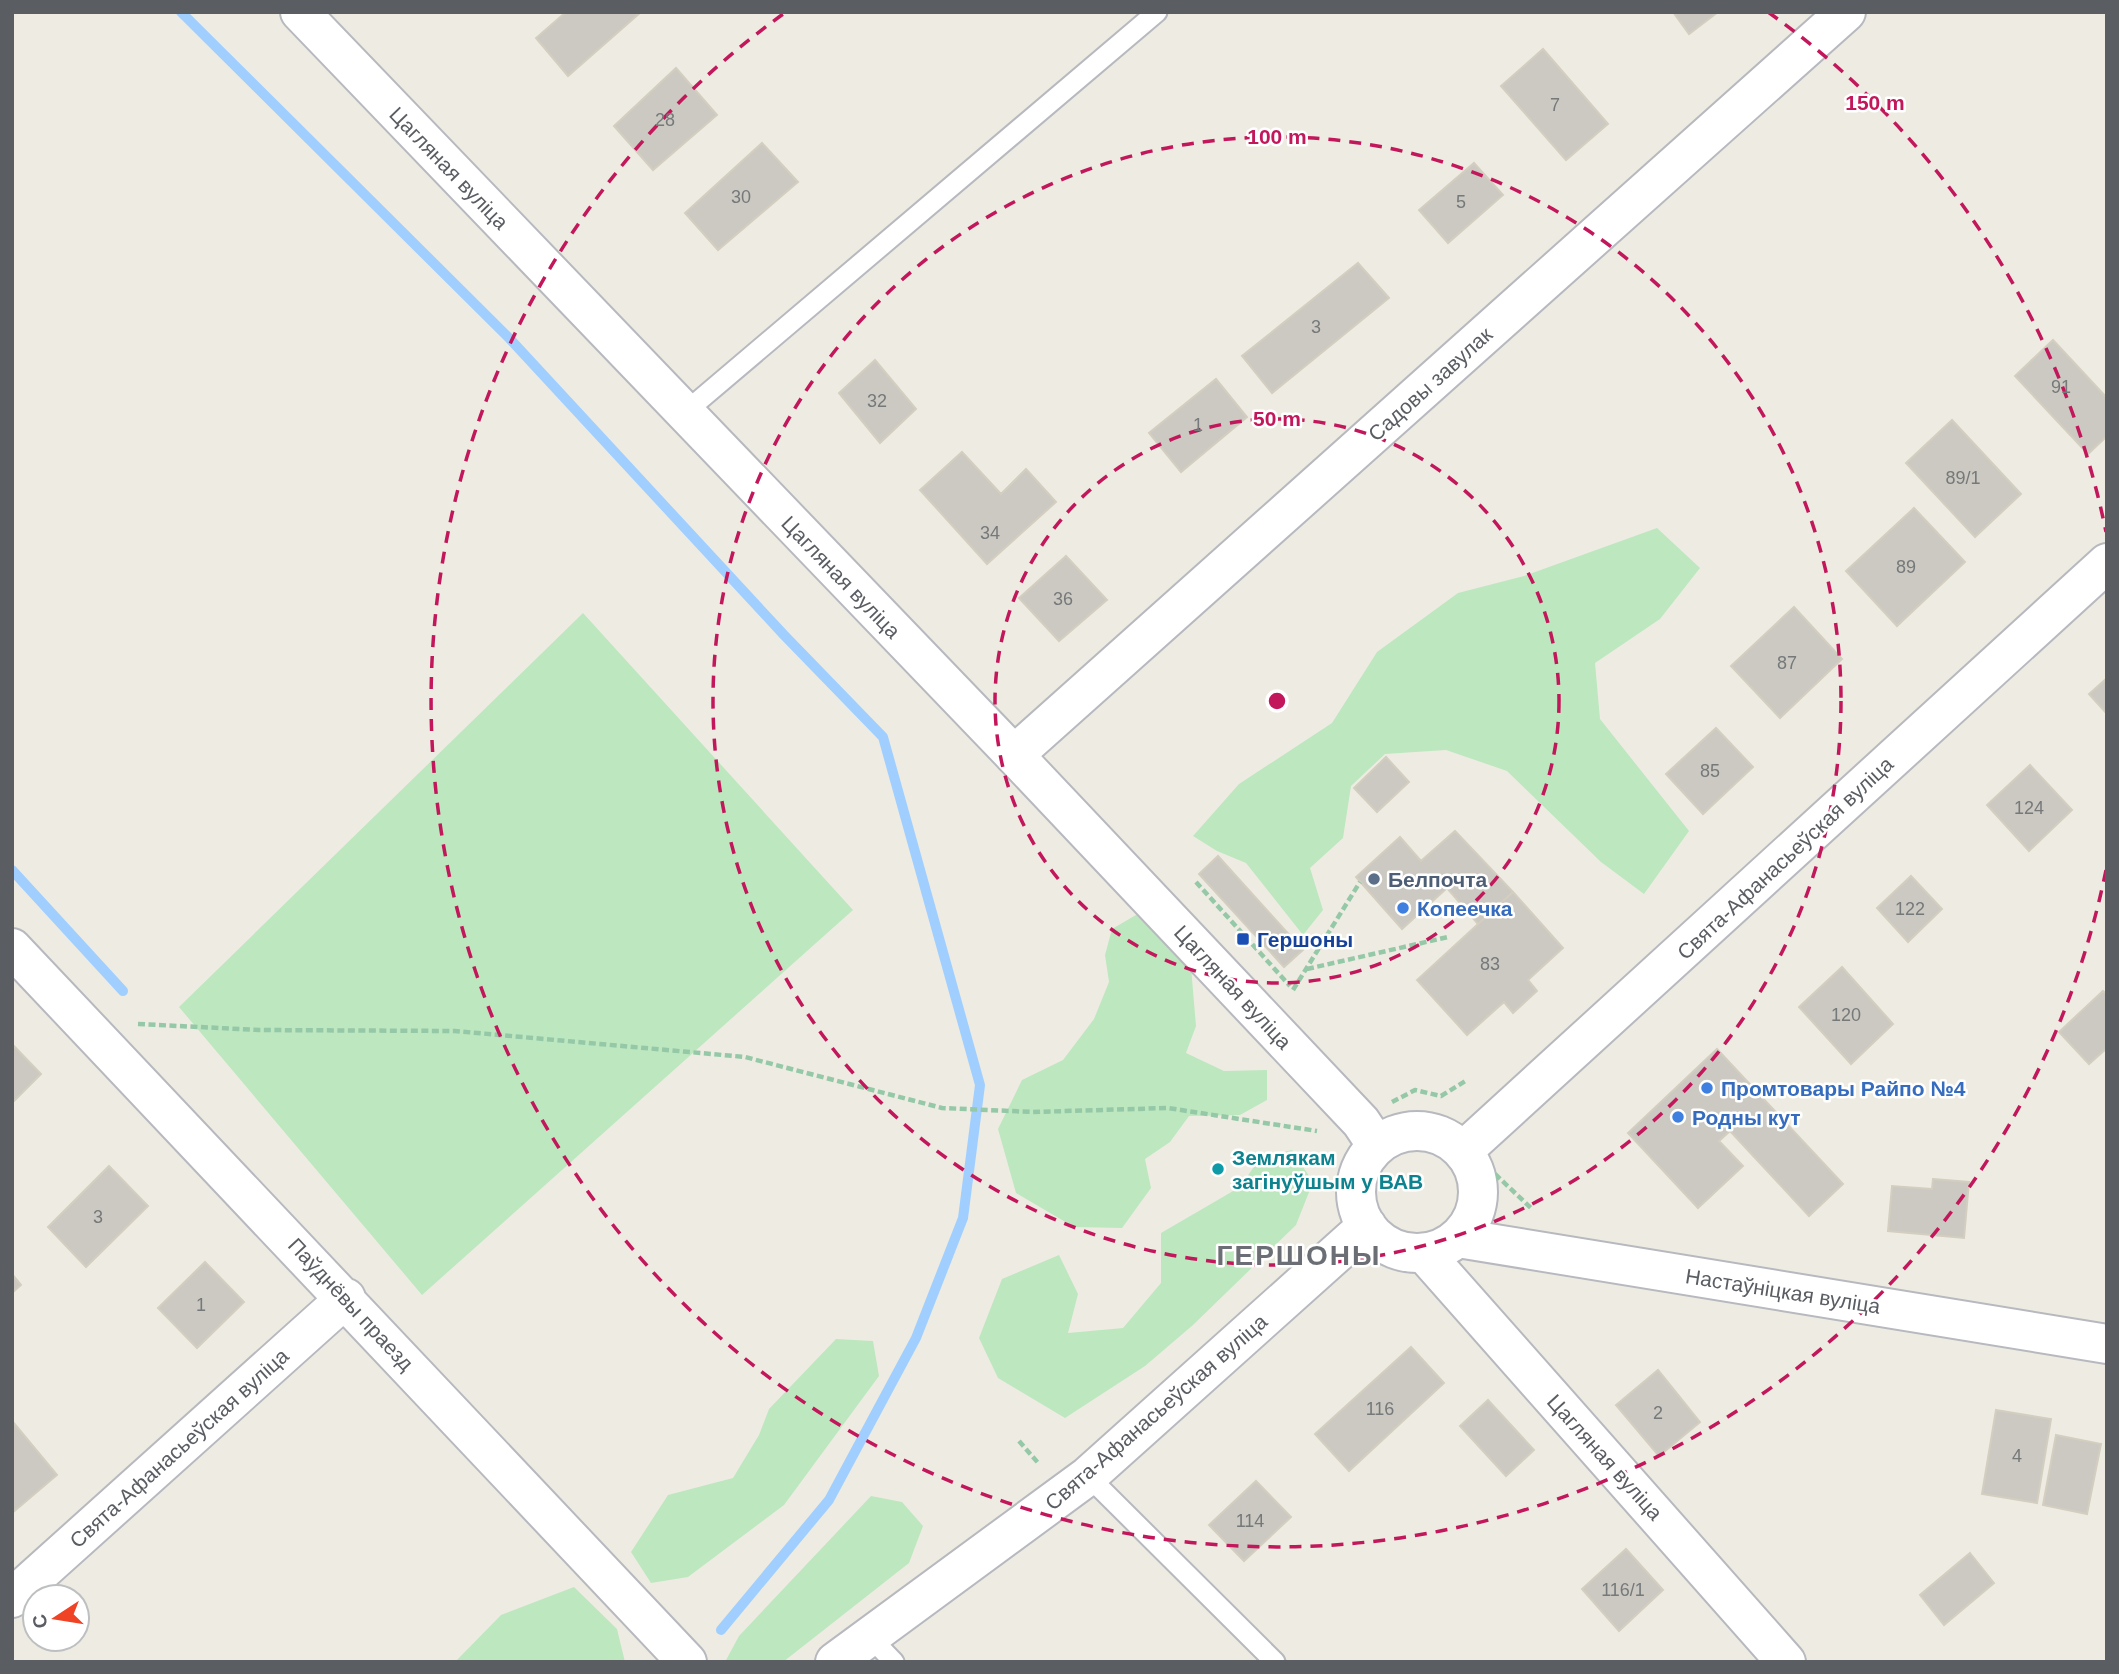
<svg xmlns="http://www.w3.org/2000/svg" width="2119" height="1674" font-family="Helvetica,sans-serif">
	<rect width="100%" height="100%" fill="#eeece2"/>
	<!-- green -->
	<path fill="#bde7bf" d="M1657,528l43,40 -40,51 -65,44 5,56 89,112 -45,63 -43,-32 -94,-91 -61,-21 -61,4 -34,32 -8,52 -33,30 13,42 -20,25 -57,-72 -29,-12 -24,-15 46,-52 93,-61 45,-71 81,-59 66,-17z
		M583,613l270,297 -431,385 -243,-288z
		M1141,912l49,43 6,71 -10,27 38,18 43,-1v30l-27,15 -51,1 -19,26 -25,17 6,29 -29,40 -48,-1 -58,-34 -18,-64 24,-49 41,-20 31,-41 15,-37 -4,-27 7,-26z
		M1292,1150l21,32 -17,43 -103,100 -48,41 -80,52 -67,-40 -19,-40 23,-59 57,-24 19,39 -10,39 55,-5 38,-45v-50l79,-46 20,-29z
		M836,1339l37,2 6,35 -95,129 -96,72 -37,6 -20,-31 37,-57 65,-17 26,-43 10,-26z
		M871,1496l31,6 21,24 -14,37 -126,99h-58l14,-26z
		M574,1587l43,42 8,33h-170l46,-47z"/>
	<g fill="none" stroke-linecap="round" stroke-linejoin="round">
		<!-- stream -->
		<path stroke="#a0cfff" stroke-width="10" d="M181,12l328,326 275,297 99,102 97,348 -17,133 -47,120 -87,162 -108,130
			M12,870l111,121"/>
	</g>
	<!-- building -->
	<path fill="#cbc9c1" stroke="#d3cec0" stroke-width="2" d="M566,12h75l-73,64 -32,-38z
		M1673,12h45l-29,22z
		M1543,49l65,75 -42,36 -65,-74z
		M676,68l41,47 -64,55 -39,-44z
		M762,143l36,39 -80,68 -33,-37z
		M1474,163l29,32 -55,48 -29,-33z
		M1358,263l31,35 -117,95 -30,-37z
		M2053,340l54,58v38l-19,18 -73,-78z
		M875,360l41,49 -36,34 -41,-50z
		M1216,379l31,38 -66,55 -32,-39z
		M1952,420l69,74 -46,43 -69,-74z
		M962,452l39,42 25,-25 30,33 -69,62 -67,-74z
		M1914,508l51,54 -68,64 -51,-55z
		M1066,556l41,44 -48,41 -40,-43z
		M1794,607l48,52 -62,59 -49,-52z
		M2107,678v36l-18,-20z
		M1716,728l37,39 -50,47 -37,-40z
		M1386,757l23,25 -32,30 -23,-24z
		M2030,765l42,45 -43,41 -42,-46z
		M1455,831l58,61 -35,32 -31,-36 -45,41 -46,-52 44,-40 21,24z
		M1218,856l85,94 -19,17 -85,-93z
		M1911,876l31,33 -34,33 -31,-34z
		M1513,892l50,56 -35,32 9,11 -24,22 -9,-11 -37,33 -50,-55z
		M1842,967l51,57 -42,40 -52,-57z
		M2103,991l4,4v53l-18,16 -30,-32z
		M12,1044l29,30 -29,29z
		M1717,1049l126,135 -34,32 -79,-85 -11,10 24,25 -45,42 -70,-75z
		M109,1166l39,40 -62,61 -38,-40z
		M1933,1179l36,3 -5,56 -76,-7 4,-45 40,3z
		M205,1262l39,40 -47,46 -39,-40z
		M12,1274l9,11 -9,8z
		M1411,1347l33,36 -95,88 -34,-37z
		M1658,1370l42,52 -41,34 -43,-51z
		M1488,1400l46,50 -28,26 -46,-50z
		M1996,1410l55,9 -14,84 -55,-9z
		M13,1422l44,53 -45,38v-90z
		M2056,1435l45,9 -14,70 -44,-9z
		M1256,1481l35,36 -47,44 -35,-36z
		M1626,1549l37,41 -44,41 -37,-42z
		M1970,1553l24,30 -50,42 -24,-30z"/>
	<g fill="none" stroke-linecap="round" stroke-linejoin="round">
		<defs>
			<path id="service" d="M683,414l474,-402
				M1088,1476l187,186
				M868,1635l26,27"/>
			<path id="minor" d="M1014,755l832,-743
				M12,948l675,714
				M1463,1151l644,-588
				M1424,1253l362,409
				M12,1598l334,-300"/>
			<path id="tertiary" d="M300,12l714,743 347,367 16,24
				M1356 1192a61 61 0 1 1 122 0a61 61 0 1 1-122 0Z
				M1458,1238l649,106
				M835,1662l253,-186 279,-250"/>
		</defs>
		<!-- service casing -->
		<use href="#service" stroke="#b7b9bf" stroke-width="23"/>
		<!-- minor casing -->
		<use href="#minor" stroke="#b7b9bf" stroke-width="42"/>
		<!-- tertiary casing -->
		<use href="#tertiary" stroke="#b7b9bf" stroke-width="42"/>
		<!-- path -->
		<path stroke="#95c8a7" stroke-width="4.5" stroke-dasharray="7 3.5" stroke-linecap="butt" d="M1196,882l94,104
			M1307,969l141,-32
			M1293,990l67,-108
			M138,1024l122,6 195,1 290,26 197,51 91,4 135,-4 149,23
			M1392,1102l23,-12 26,6 26,-16
			M1495,1174l37,35
			M1019,1441l20,23"/>
		<!-- service -->
		<use href="#service" stroke="#fff" stroke-width="19"/>
		<!-- minor -->
		<use href="#minor" stroke="#fff" stroke-width="38"/>
		<!-- tertiary -->
		<use href="#tertiary" stroke="#fff" stroke-width="38"/>
	</g>
	<!-- distance rings -->
	<g fill="none" stroke="#c2185b" stroke-width="3.5" stroke-dasharray="12 9">
		<circle cx="1277" cy="701" r="282"/>
		<circle cx="1277" cy="701" r="564"/>
		<path d="M2106 870A846 846 0 1 1 786 12M1768 12A846 846 0 0 1 2106 532"/>
	</g>
	<!-- markers -->
	<circle fill="#5c6f8a" stroke="#fff" stroke-width="2.5" cx="1374" cy="879" r="7"/>
	<g fill="#3f7fe0" stroke="#fff" stroke-width="2.5">
		<circle cx="1403" cy="908" r="7"/>
		<circle cx="1707" cy="1088" r="7"/>
		<circle cx="1678" cy="1117" r="7"/>
	</g>
	<rect fill="#1a4fb4" stroke="#fff" stroke-width="2.5" x="1236" y="932" width="14" height="14" rx="3.5"/>
	<circle fill="#0f9aa8" stroke="#fff" stroke-width="2.5" cx="1218" cy="1169" r="7"/>
	<g text-anchor="middle" dominant-baseline="central" stroke-width="5" stroke-linejoin="round" paint-order="stroke">
		<!-- number labels -->
		<g font-size="18" fill="#76797a">
			<text x="1555" y="105">7</text>
			<text x="665" y="120">28</text>
			<text x="741" y="197">30</text>
			<text x="1461" y="202">5</text>
			<text x="1316" y="327">3</text>
			<text x="2061" y="387">91</text>
			<text x="877" y="401">32</text>
			<text x="1198" y="425">1</text>
			<text x="1963" y="478">89/1</text>
			<text x="990" y="533">34</text>
			<text x="1906" y="567">89</text>
			<text x="1063" y="599">36</text>
			<text x="1787" y="663">87</text>
			<text x="1710" y="771">85</text>
			<text x="2029" y="808">124</text>
			<text x="1910" y="909">122</text>
			<text x="1490" y="964">83</text>
			<text x="1846" y="1015">120</text>
			<text x="98" y="1217">3</text>
			<text x="201" y="1305">1</text>
			<text x="1380" y="1409">116</text>
			<text x="1658" y="1413">2</text>
			<text x="2017" y="1456">4</text>
			<text x="1250" y="1521">114</text>
			<text x="1623" y="1590">116/1</text>
		</g>
		<!-- street labels -->
		<g font-size="21" fill="#5a5e63" stroke="#fff">
			<text transform="translate(449 168) rotate(46)">Цагляная вуліца</text>
			<text transform="translate(1430 384) rotate(-42)">Садовы завулак</text>
			<text transform="translate(841 577) rotate(46)">Цагляная вуліца</text>
			<text transform="translate(1785 858) rotate(-43)">Свята-Афанасьеўская вуліца</text>
			<text transform="translate(1233 987) rotate(47)">Цагляная вуліца</text>
			<text transform="translate(1783 1291) rotate(9)">Настаўніцкая вуліца</text>
			<text transform="translate(351 1304) rotate(47)">Паўднёвы праезд</text>
			<text transform="translate(1156 1412) rotate(-41)">Свята-Афанасьеўская вуліца</text>
			<text transform="translate(179 1448) rotate(-42)">Свята-Афанасьеўская вуліца</text>
			<text transform="translate(1605 1457) rotate(48)">Цагляная вуліца</text>
		</g>
		<!-- service labels -->
		<g font-size="21" font-weight="bold" fill="#4e5e75" stroke="#fff" text-anchor="start">
			<text x="1388" y="879">Белпочта</text>
		</g>
		<!-- shop labels -->
		<g font-size="21" font-weight="bold" fill="#366cbe" stroke="#fff" text-anchor="start">
			<text x="1417" y="908">Копеечка</text>
			<text x="1721" y="1088">Промтовары Райпо №4</text>
			<text x="1692" y="1117">Родны кут</text>
		</g>
		<!-- transit labels -->
		<g font-size="21" font-weight="bold" fill="#164399" stroke="#fff" text-anchor="start">
			<text x="1257" y="939">Гершоны</text>
		</g>
		<!-- culture labels -->
		<g font-size="21" font-weight="bold" fill="#0d838f" stroke="#fff" text-anchor="start">
			<text x="1232" y="1157">Землякам<tspan x="1232" dy="24">загінуўшым у ВАВ</tspan></text>
		</g>
		<!-- district labels -->
		<g font-size="28" font-weight="bold" letter-spacing="2" fill="#6b6f75" stroke="#fff">
			<text x="1299" y="1255">ГЕРШОНЫ</text>
		</g>
	</g>
	<circle cx="1277" cy="701" r="10" fill="#c2185b" stroke="#fff" stroke-width="3.5"/>
	<g font-size="21" text-anchor="middle" font-weight="bold" fill="#c2185b" stroke="#fff" stroke-width="5" stroke-linejoin="round" paint-order="stroke">
		<text x="1875" y="110">150 m</text>
		<text x="1277" y="144">100 m</text>
		<text x="1277" y="426">50 m</text>
	</g>
	<!-- border -->
	<rect width="2119" height="1674" fill="none" stroke="#5a5e63" stroke-width="28"/>
	<!-- north arrow -->
	<g transform="translate(56 1618) rotate(258)"><circle r="33" fill="#ffffff" stroke="#bdbfc1" stroke-width="2"/>
	<path d="M0-5L12 26L0 18L-12 26Z" fill="#f04225"/>
	<text y="-10" font-size="19" font-weight="bold" text-anchor="middle" fill="#5a5e63">С</text>
	</g>
</svg>
